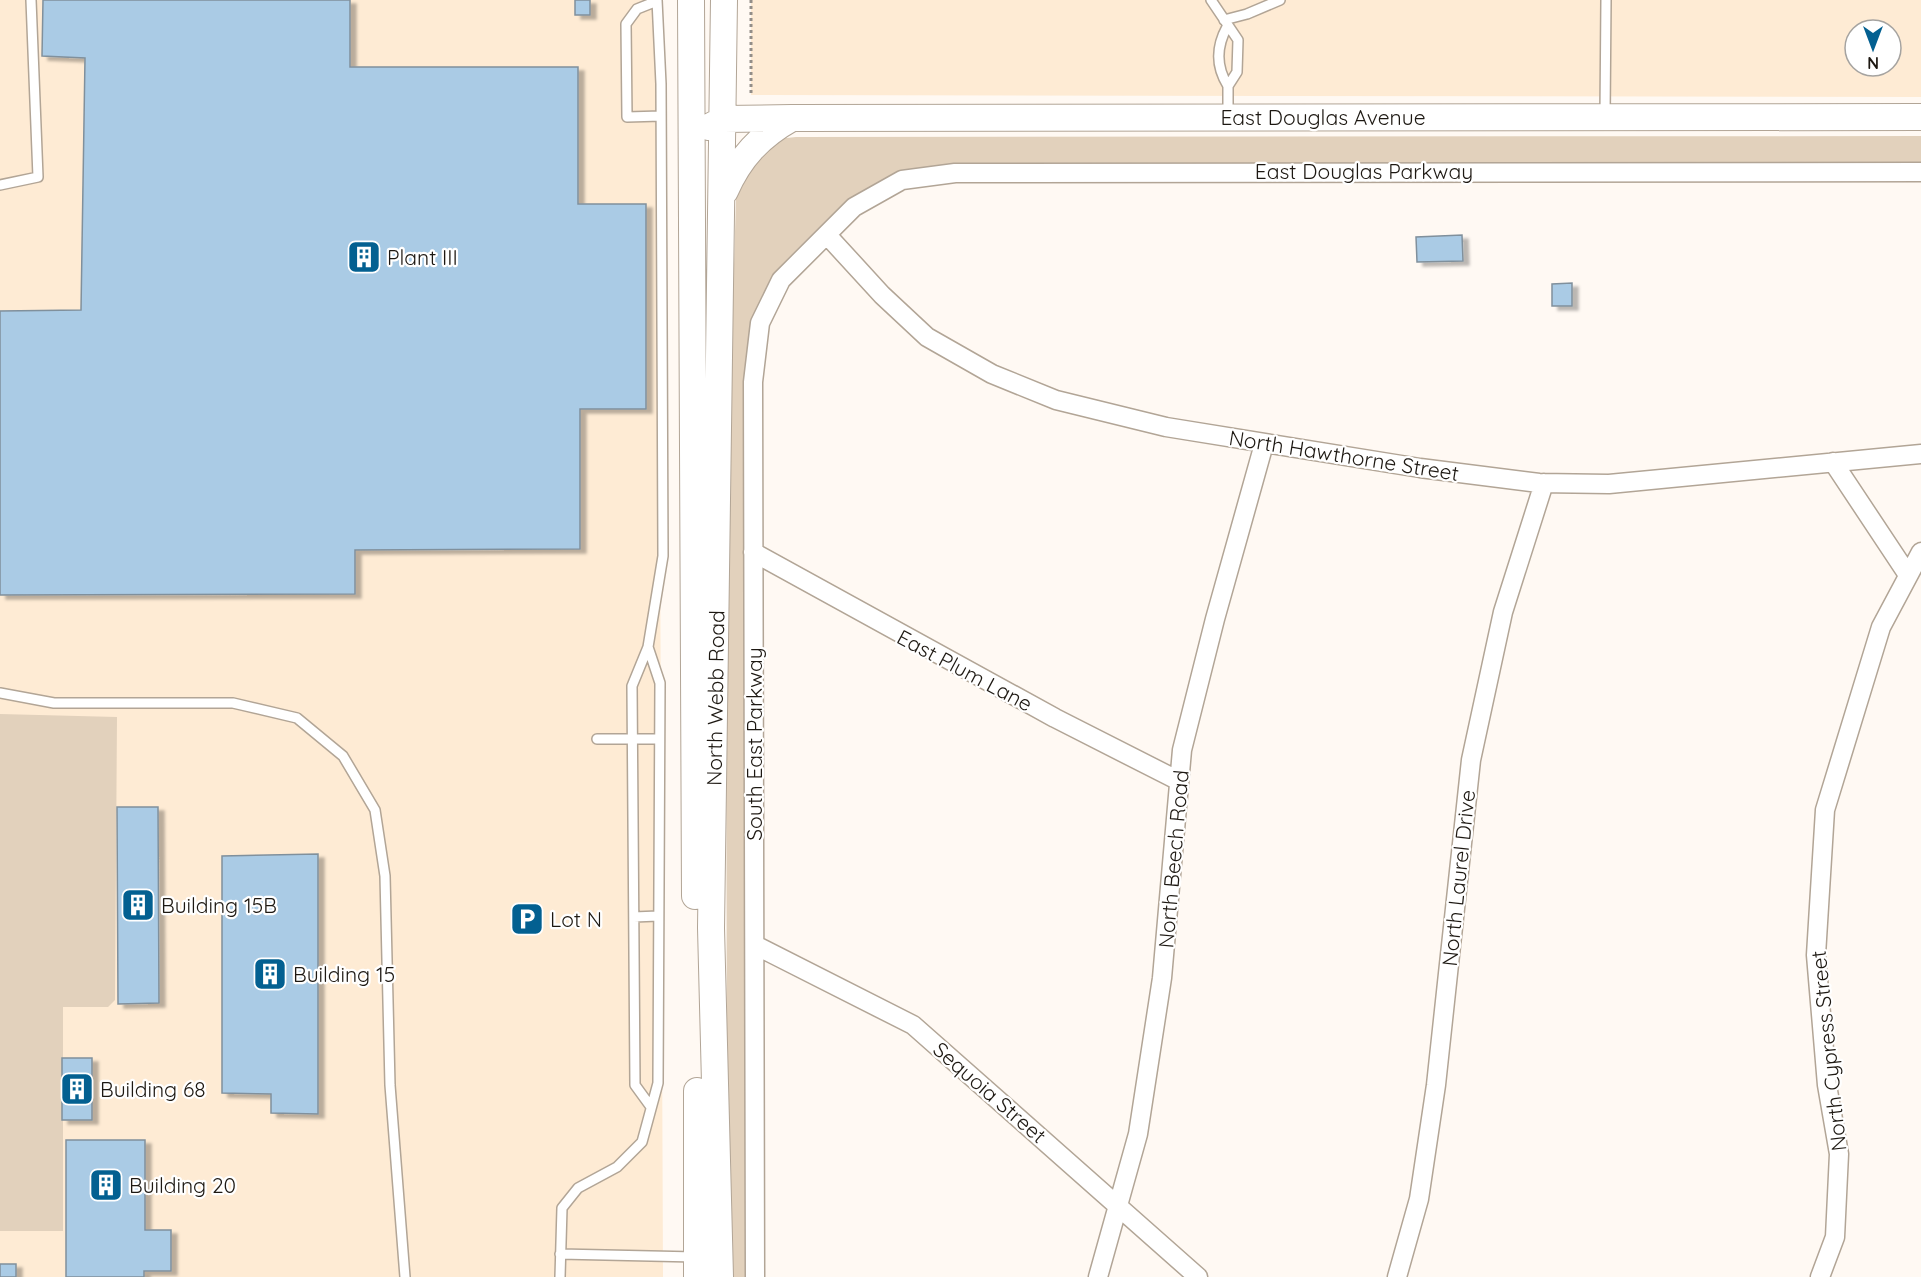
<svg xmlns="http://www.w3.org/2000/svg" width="1921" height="1277" font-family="Quicksand,sans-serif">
	<defs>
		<filter id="shadow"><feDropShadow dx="6" dy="4" stdDeviation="1.5" flood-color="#0004"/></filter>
	</defs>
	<rect width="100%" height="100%" fill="#fff9f3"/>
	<!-- built -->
	<path fill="#feebd4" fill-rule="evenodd" d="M0,0h658l5,1277h-663z
		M751,0h1170v97l-1170,-2zM1855,30h36v36h-36z"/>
	<!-- green -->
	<path fill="#e2d1bc" d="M1921,136v30l-939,-2 -55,3 -44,17 -36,19 -95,123 -6,34 6,917h-21l-4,-115 -1,-634 10,-329 5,-25 36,-35 19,-2z
		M0,714l117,3 -2,283 -7,7h-45v224h-63z"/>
	<!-- building -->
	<path fill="#aacbe5" stroke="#80909c" stroke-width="1.5" filter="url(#shadow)" d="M43,0h307v67h228v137h68v205h-66v140l-225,1v44l-355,1v-284l81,-1 4,-252 -43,-2z
		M575,0h15v15h-15z
		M1462,235l1,26 -46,1 -1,-25z
		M1572,283v23h-20v-22z
		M117,807h41l1,196 -41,1z
		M318,854v260l-47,-1v-19l-49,-1v-237z
		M62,1058h30v62h-30z
		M66,1140h79v90h26v41h-27v6h-78z
		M0,1264h16v13h-16z"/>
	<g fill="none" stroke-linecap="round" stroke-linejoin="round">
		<defs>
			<path id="lane" d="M1211,0l27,40 -1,32 -9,14v29
				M657,1l-20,8 -11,15 1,93 34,-1
				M1224,20l23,-6 33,-14
				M1227,27c-11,20 -11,40 1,59
				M1605,115l1,-115
				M0,185l38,-8 -7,-177
				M648,647l15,-91 -2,-472 -4,-84
				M0,693l54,10h179l64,15 46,38 32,54 10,66 5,209 15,192
				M597,739h62
				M634,917l24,-1
				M560,1254l136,3
				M560,1277l2,-69 16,-20 39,-21 25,-25 16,-59 2,-400 -12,-36 -16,39 3,399 16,22"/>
			<path id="street" d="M827,235l55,60 45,42 65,37 64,26 110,27 254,41 119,15 70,1 312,-30
				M1833,462l75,113
				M753,552l302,166 124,63
				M755,945l158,80 285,252
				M755,1277l-2,-895 7,-59 21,-43 73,-73 48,-27 53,-7 966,-1
				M1098,1277l40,-143 24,-156 20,-228 33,-131 49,-175
				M1397,1277l22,-78 17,-114 35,-325 32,-148 41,-129
				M1820,1277l15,-40 4,-83 -12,-69 -11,-130 9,-145 56,-183 40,-75"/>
			<path id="secondary" d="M691,0l4,896
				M709,127l15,-8 68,-1 1129,-1
				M725,191c15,-34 35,-55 67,-73
				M697,1277v-186
				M720,1277l-9,-349 13,-928"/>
		</defs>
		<!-- lane casing -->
		<use href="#lane" stroke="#b2a596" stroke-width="12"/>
		<!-- street casing -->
		<use href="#street" stroke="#b2a596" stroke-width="21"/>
		<!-- secondary casing -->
		<use href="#secondary" stroke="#b2a596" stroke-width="28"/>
		<!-- path -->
		<path stroke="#938e88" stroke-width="3" stroke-dasharray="3 3" stroke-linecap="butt" d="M751,0v95"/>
		<!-- lane -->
		<use href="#lane" stroke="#fff" stroke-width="9"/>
		<!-- street -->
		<use href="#street" stroke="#fff" stroke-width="18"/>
		<!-- secondary -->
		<use href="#secondary" stroke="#fff" stroke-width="26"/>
	</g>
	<!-- icons -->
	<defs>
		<symbol id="building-square" viewBox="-11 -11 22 22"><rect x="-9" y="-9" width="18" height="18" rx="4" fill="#036091" stroke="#fff"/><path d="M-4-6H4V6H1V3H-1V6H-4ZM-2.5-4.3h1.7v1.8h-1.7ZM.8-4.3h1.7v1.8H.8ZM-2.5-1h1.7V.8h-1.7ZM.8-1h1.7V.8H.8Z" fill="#fff"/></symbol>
		<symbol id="parking-square" viewBox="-11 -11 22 22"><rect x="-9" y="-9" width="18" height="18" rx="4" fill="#036091" stroke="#fff"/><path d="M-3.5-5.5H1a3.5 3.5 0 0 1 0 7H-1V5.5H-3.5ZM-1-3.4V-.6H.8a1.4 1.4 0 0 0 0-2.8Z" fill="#fff"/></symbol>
	</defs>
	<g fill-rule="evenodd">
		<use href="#building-square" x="345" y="238" width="38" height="38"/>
		<use href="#building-square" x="119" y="886" width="38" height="38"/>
		<use href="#parking-square" x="508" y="900" width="38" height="38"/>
		<use href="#building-square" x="251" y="955" width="38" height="38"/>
		<use href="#building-square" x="58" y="1070" width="38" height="38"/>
		<use href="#building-square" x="87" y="1166" width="38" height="38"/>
	</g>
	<g text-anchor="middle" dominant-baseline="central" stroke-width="4.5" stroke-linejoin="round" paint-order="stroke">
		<!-- street labels -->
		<g font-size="21" fill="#1d1812" stroke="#fff">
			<text x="1323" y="117">East Douglas Avenue</text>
			<text x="1364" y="171">East Douglas Parkway</text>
			<text transform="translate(1344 455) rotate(9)">North Hawthorne Street</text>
			<text transform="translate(965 670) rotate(28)">East Plum Lane</text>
			<text transform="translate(715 698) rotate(-89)">North Webb Road</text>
			<text transform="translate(754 744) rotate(-90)">South East Parkway</text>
			<text transform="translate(1173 859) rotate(-85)">North Beech Road</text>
			<text transform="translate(1458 878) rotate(-84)">North Laurel Drive</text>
			<text transform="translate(1828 1051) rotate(-96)">North Cypress Street</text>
			<text transform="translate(990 1092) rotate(41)">Sequoia Street</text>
		</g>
		<!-- poi labels -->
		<g font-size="21" fill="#1d1812" stroke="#fff" text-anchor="start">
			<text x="387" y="257">Plant III</text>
			<text x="161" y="905">Building 15B</text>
			<text x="550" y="919">Lot N</text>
			<text x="293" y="974">Building 15</text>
			<text x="100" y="1089">Building 68</text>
			<text x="129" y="1185">Building 20</text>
		</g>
	</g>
	<!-- north arrow -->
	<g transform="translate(1873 48) rotate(180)"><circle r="28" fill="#ffffff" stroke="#a5a3a0" stroke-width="1.5"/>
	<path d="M0-4.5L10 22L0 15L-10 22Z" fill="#036091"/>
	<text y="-9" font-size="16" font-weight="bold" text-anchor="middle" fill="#1d1812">N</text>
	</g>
</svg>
